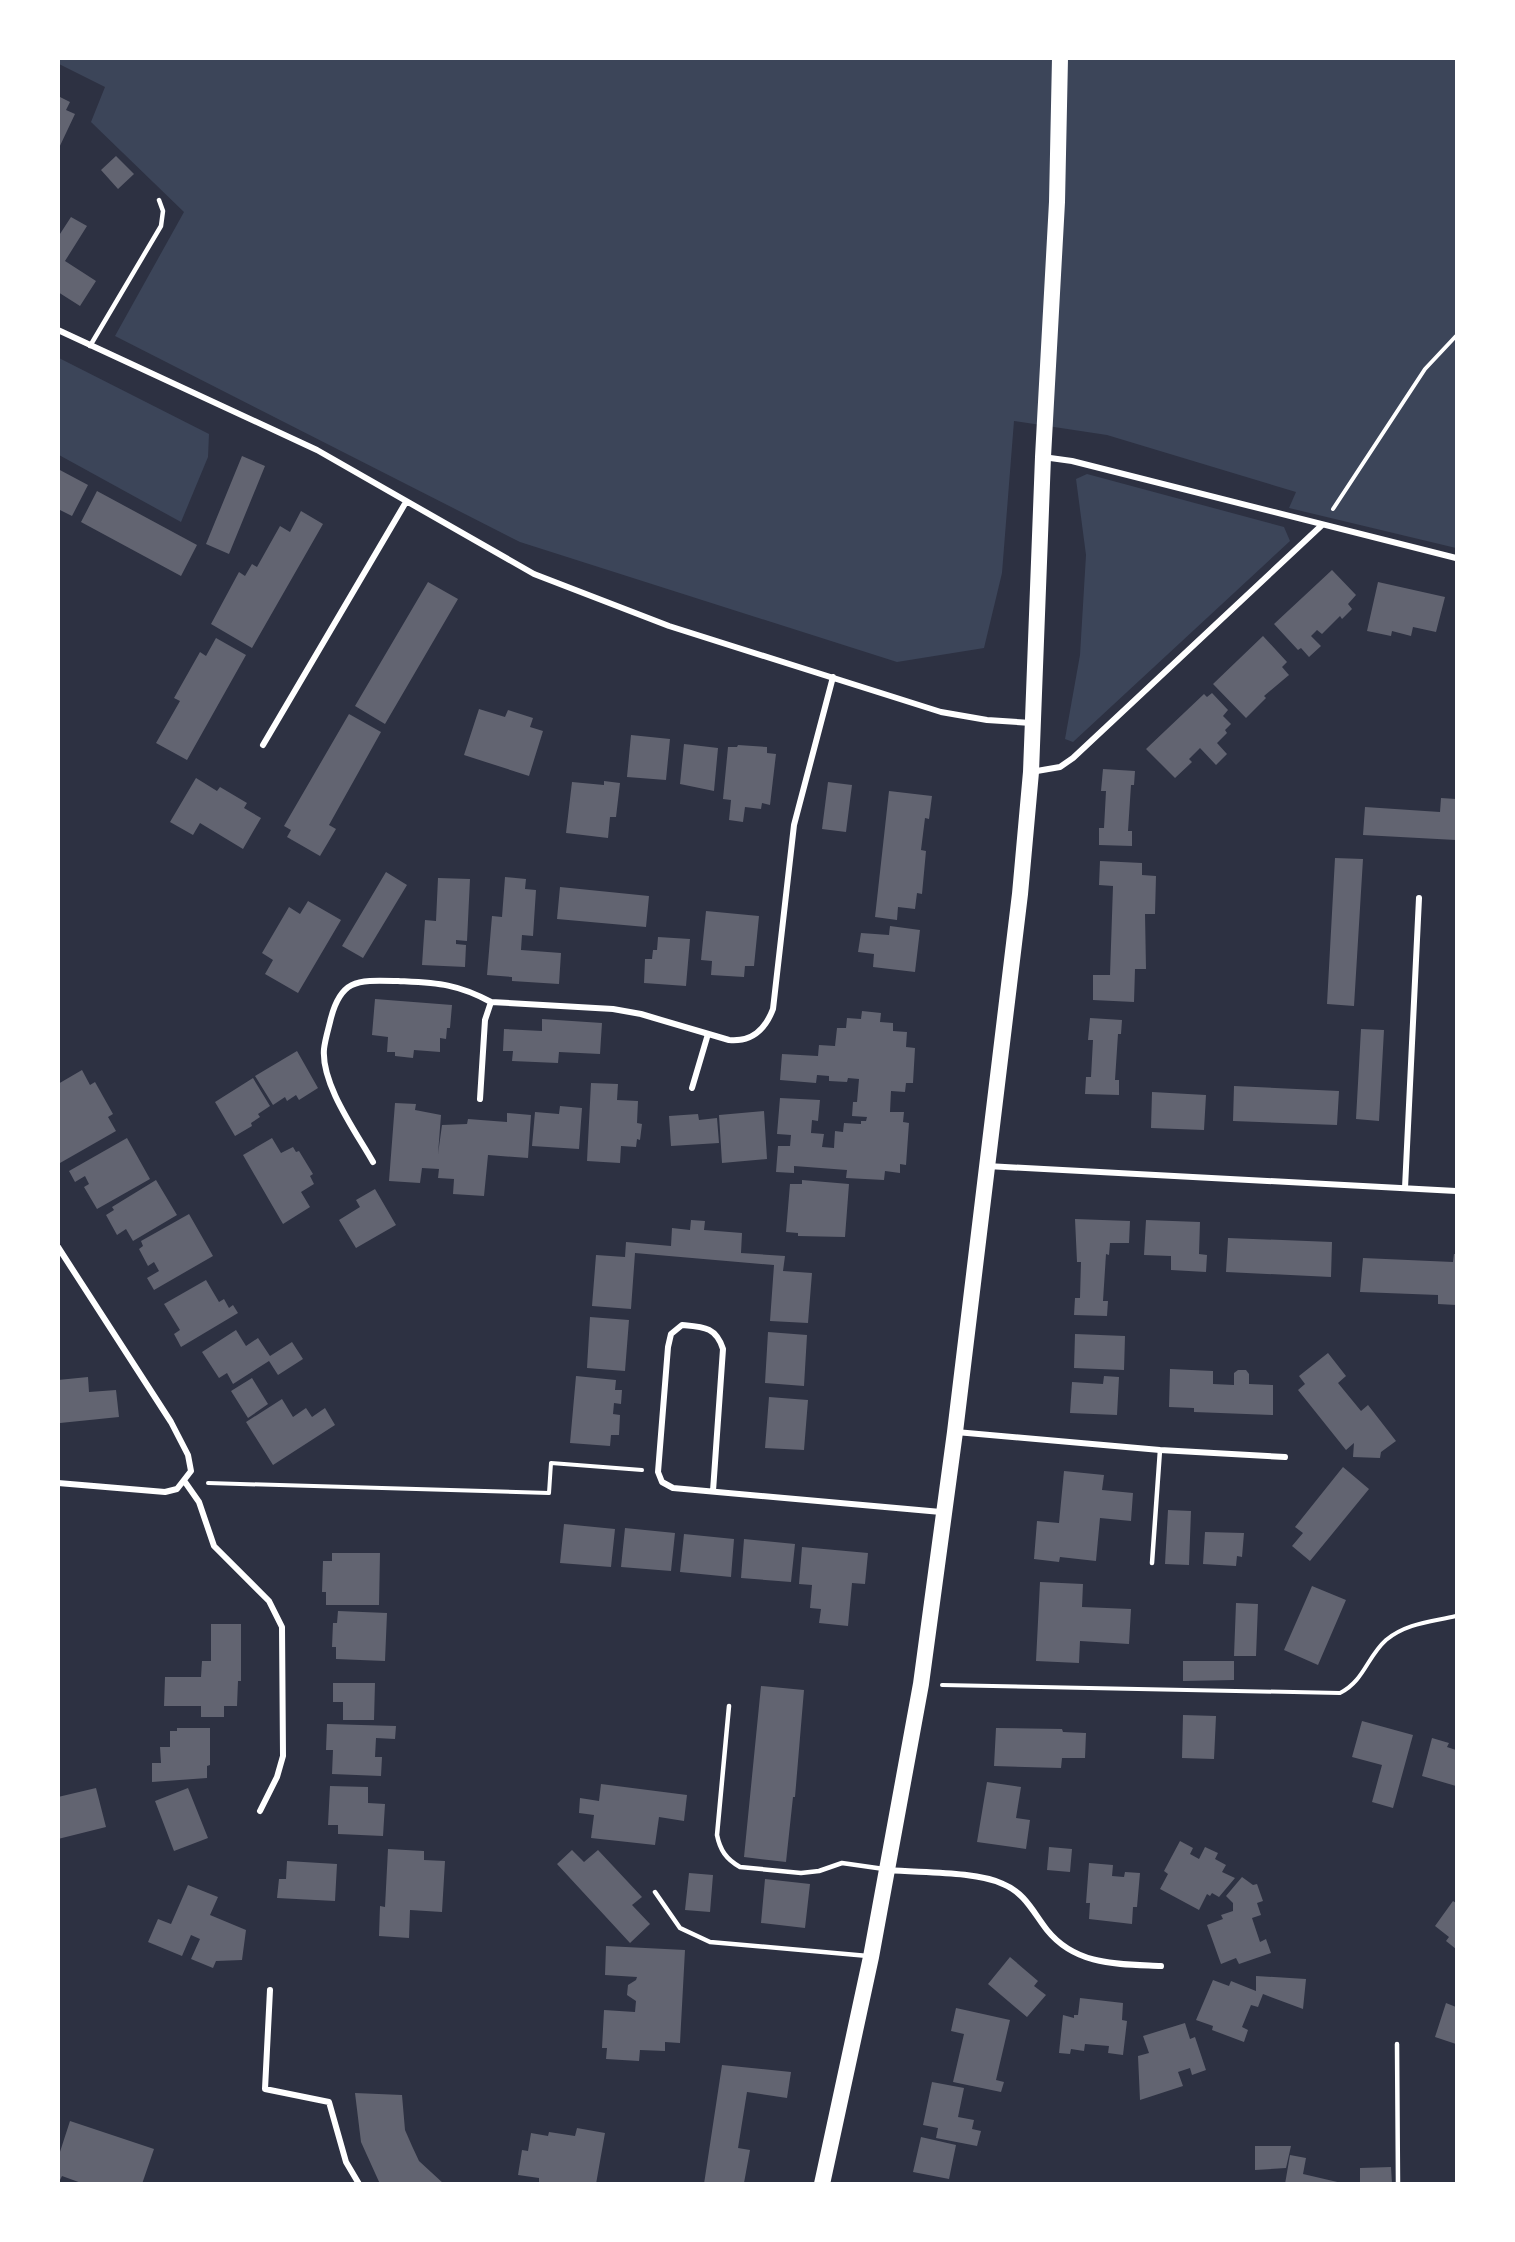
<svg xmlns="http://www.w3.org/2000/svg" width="1515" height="2242" font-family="'IBM Plex Serif',serif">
	<rect width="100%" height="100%" fill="#2d3142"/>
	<!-- green -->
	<path fill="#3c4559" d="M58,59h1398v489l-167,-40 7,-16 -189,-57 -93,-14 -12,152 -18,75 -87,14 -377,-120 -405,-206 69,-124 -93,-90 14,-35 -46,-23z
		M59,358l150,76 -1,23 -27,65 -122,-67z
		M1087,474l197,53 6,14 -217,201 -8,-3 15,-84 6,-100 -10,-76z"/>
	<!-- building -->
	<path fill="#626471" d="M58,96l12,6 -4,8 9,4 -17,36z
		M116,156l18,18 -16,15 -17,-19z
		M71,217l16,9 -22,35 31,20 -16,25 -22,-14v-55z
		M242,456l23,10 -36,88 -23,-10z
		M58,469l30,16 -16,31 -14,-7z
		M97,491l100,54 -16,31 -100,-54z
		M301,511l22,13 -71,124 -41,-24 28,-52 6,4 7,-12 5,3 23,-41 10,6z
		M1332,570l24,25 -8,9 4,5 -10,10 -2,-3 -18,18 -5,-4 -6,6 10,10 -12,11 -8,-9 -3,2 -24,-26z
		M428,582l30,17 -73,125 -30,-18z
		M1378,582l67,15 -9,35 -23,-5 -2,9 -19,-5 -1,5 -24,-5z
		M1263,636l24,26 -5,5 7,8 -25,21 2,2 -20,20 -33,-34z
		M216,638l30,17 -59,105 -31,-17 24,-42 -6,-3 26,-46 6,4z
		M1212,693l16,17 -5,6 8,8 -6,6 2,3 -10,10 10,11 -11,11 -16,-17 -11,11 3,3 -17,16 -29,-29 58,-55 3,3z
		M479,709l26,8 3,-7 25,8 -3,9 13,4 -14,45 -65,-21z
		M349,714l32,18 -52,93 7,4 -16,27 -33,-19 4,-7 -7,-4z
		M631,735l39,4 -4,41 -39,-3z
		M684,744l34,4 -4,43 -34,-7z
		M738,745l29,2v6l9,1 -6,51 -8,-2 -1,6 -16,-2 -2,15 -14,-2 2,-20 -8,-1 5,-52h9z
		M1103,769l32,2 -1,14h-3l-3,46h4v15l-33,-1v-17h5l2,-37h-5z
		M196,778l21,13 3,-4 27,16 -3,5 17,10 -18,31 -43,-26 -7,12 -23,-13z
		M604,781l16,2 -4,34h-6l-2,21 -42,-5 6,-51 32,3z
		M828,782l24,3 -6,47 -24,-3z
		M889,791l43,5 -3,23 -4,-1 -4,32 5,1 -4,43 -5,-1 -2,16 -17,-2 -1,13 -22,-3z
		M1441,798l15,1v41l-93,-5 2,-28 75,5z
		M1335,858l28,1 -9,147 -27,-2z
		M1100,861l42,2v12l14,1 -1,38h-10l1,55h-11l-1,33 -41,-2v-25h17l3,-89 -14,-1z
		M386,872l21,13 -44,73 -21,-12z
		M505,877l21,2 -1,10 11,1 -3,46 -11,-1 -1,15 40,3 -2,31 -47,-3v-4l-25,-2 5,-59 10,1z
		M438,878l32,1 -3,62 -11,-1v4l10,1 -1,22 -43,-2 3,-45 11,1z
		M560,887l89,9 -3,31 -89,-8z
		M308,901l33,19 -43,73 -33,-19 8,-14 -11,-7 27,-46 11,7z
		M706,911l53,5 -5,50h-9l-1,11 -33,-2 1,-14 -11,-1z
		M890,926l30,4 -5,42 -42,-5 1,-13 -16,-2 3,-19 28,2z
		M658,937l32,2 -4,47 -42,-3 1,-24h7l1,-9h4z
		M375,999l77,6 -2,23h-3l-1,11 -6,-1v14l-26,-2 -1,8 -18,-2v-4h-8l1,-15 -16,-2z
		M862,1011l19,2 -1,9 13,1v8l14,1 -1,15 9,1 -2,35h-7l-1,9 -14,-1 -1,21h14l-1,10 6,1 -3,42 -6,-1v9l-15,-2 -1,9 -38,-2 1,-8 -53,-4v7l-18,-1 2,-26h12l1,-11 -14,-1 3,-36 40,2 -2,21 -6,-1 -1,13 13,1 -2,13 12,1 1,-17 8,1 1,-9 17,1v-3h5l1,-4 -15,-1 1,-14h4l2,-23 -11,-1 -1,4 -18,-1v-5l-12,-1 -1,8 -36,-3 2,-26 36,2 1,-11 16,1 2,-18h9l1,-10 14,1z
		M1090,1018l32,2 -1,14h-3l-3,46h4v15l-34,-1 1,-17h5l2,-37h-5z
		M542,1019l60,4 -2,31 -41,-2 -1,11 -46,-2 1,-10h-10l1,-22 38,2z
		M1361,1029l23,1 -5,91 -23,-2z
		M297,1051l21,37 -19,12 -3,-5 -9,6 -2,-4 -12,8 -18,-29z
		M82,1070l8,15 5,-3 18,32 -5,3 8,14 -56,32 -2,-79z
		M253,1078l17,28 -12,8 2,3 -9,6 1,3 -17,10 -20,-34z
		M591,1083l27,1 -1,16 21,1 -1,22 5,1 -2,16 -3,-1 -1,8 -15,-1 -1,17 -33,-2z
		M1234,1086l105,5 -2,34 -104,-4z
		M1152,1092l54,3 -2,35 -53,-2z
		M395,1103l21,1 -1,6 26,5 -3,39 4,-29 25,-1 1,-5 39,3v-9l24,2 -3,43 -40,-3 -4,41 -31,-2 1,-15 -16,-1 1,-9 -17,-1 -2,15 -31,-2z
		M560,1106l22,2 -3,41 -47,-3 3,-34 24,2z
		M764,1111l3,48 -45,4 -3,-48z
		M698,1114l1,6 18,-2 2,25 -48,3 -2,-30z
		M127,1138l23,41 -53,30 -13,-22 5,-3 -4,-8 -10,6 -6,-11z
		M272,1138l9,15 12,-6 3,5 3,-1 14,23 -3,2 4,8 -13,8 9,15 -27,17 -40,-69z
		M156,1180l21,35 -44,26 -7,-12 -9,6 -11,-20 8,-5 -2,-3z
		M802,1180l47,4 -4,53 -47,-1v-3l-12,-1 4,-48h12z
		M375,1189l21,36 -40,23 -17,-28 21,-13 -4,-7z
		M189,1214l24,42 -59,34 -7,-12 12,-7 -5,-9 -6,4 -9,-17 4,-3 -2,-5z
		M1075,1219l55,2 -1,22h-19l-1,12 -3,-1 -3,47h5l-1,15 -33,-1 1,-17h5l1,-36h-4z
		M691,1220l14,1 -1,9 38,3 -1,20 44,3 -2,15 29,2 -4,50 -38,-2 4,-56 -105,-9 -34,-3 -4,56 -39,-3 4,-51 29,2 1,-15 45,4 1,-18 18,2z
		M1146,1220l54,2 -1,32 8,1 -1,17 -35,-2v-14l-27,-1z
		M1228,1238l104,4 -1,35 -105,-5z
		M1454,1254h2v51l-18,-1v-9l-78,-3 3,-34 90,4z
		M206,1280l13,22 5,-3 5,9 4,-3 5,8 -57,34 -7,-13 6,-4 -16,-26z
		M590,1317l39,3 -4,51 -38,-3z
		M236,1330l10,16 12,-8 12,18 22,-14 11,17 -25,16 -9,-14 -36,23 -6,-11 -8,5 -17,-26z
		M768,1332l39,3 -3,51 -39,-3z
		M1075,1334l50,2 -1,34 -50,-2z
		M1328,1353l18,23 -8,7 23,28 7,-6 28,36 -15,11 -1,6 -27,-1 1,-14 -8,7 -48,-60 7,-6 -6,-8z
		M1170,1369l43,2v13l21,1v-12l4,-3h8l3,4v10l24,1v30l-79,-3v-4l-25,-1z
		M576,1376l40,4 -1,10h7l-1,14 -7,-1 -1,11 7,1 -1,20h-8l-1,11 -40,-3z
		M1104,1376l15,1 -2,38 -47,-2 2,-31 31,2z
		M88,1377l1,15 27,-2 3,27 -59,6 -2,-43z
		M252,1378l16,26 -20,14 -17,-27z
		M769,1397l39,3 -4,50 -39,-2z
		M282,1399l11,18 13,-9 6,9 13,-9 10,17 -62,40 -27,-43z
		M1343,1467l26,22 -59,72 -18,-15 11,-13 -8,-6z
		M1064,1471l40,4 -2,15 31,3 -2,28 -31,-3 -4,43 -36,-4 -1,5 -25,-3 3,-38 22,2z
		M1168,1510l23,1 -2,54 -24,-1z
		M564,1524l51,5 -4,38 -51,-4z
		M625,1528l50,5 -4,38 -50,-4z
		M1205,1532l39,1 -2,24 -5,-1 -1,10 -33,-2z
		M684,1534l50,5 -3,38 -51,-5z
		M744,1539l51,5 -4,38 -50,-4z
		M802,1547l66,6 -3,31 -13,-1 -4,43 -29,-3 2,-14 -11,-1 2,-23 -13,-1z
		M332,1553h48l-1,52h-53v-13h-4l1,-31h9z
		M1040,1582l43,2 -1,23 49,2 -2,35 -49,-3 -1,22 -43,-2z
		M1312,1586l34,14 -28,65 -34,-15z
		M1236,1603l22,1 -2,52h-22z
		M338,1611l49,2 -2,48 -49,-2v-12h-4l1,-24h4z
		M211,1624h30v57h-3l-1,25h-13v11h-23v-11h-37l1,-29h36l1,-16h9z
		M1183,1661h51v19l-51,1z
		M333,1683h42l-1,37h-31v-18h-10z
		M761,1686l43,4 -9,107h-2l-7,65 -42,-5z
		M1183,1715l33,1 -2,43 -32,-1z
		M1362,1721l51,14 -20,73 -21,-6 10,-37 -30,-8z
		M327,1724l69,2 -1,13 -19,-1 -1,19h7l-1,19 -49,-2 1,-24h-7z
		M177,1728h33v37l-3,1v12l-55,4v-19h9l-1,-16h10v-16h7z
		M996,1728l66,1 1,3 23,1 -1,25h-23l-1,10 -67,-2z
		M1432,1738l17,5 -2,4 9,3v36l-34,-10z
		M987,1782l34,5 -5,31 14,2 -4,29 -49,-7z
		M601,1784l86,11 -3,26 -25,-4 -4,28 -64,-7 3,-23 -15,-2 1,-15 19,3z
		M330,1786l38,1v16l17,1 -2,32 -45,-2v-9h-10z
		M96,1788l10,39 -48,12v-42z
		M188,1788l20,50 -34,13 -19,-50z
		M1180,1841l13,7 -3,6 9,5 6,-12 13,6 -3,6 11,6 -4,7 13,6 -16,19 -7,-4 -2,3 -3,-2 -8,16 -39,-21 8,-15 -4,-3z
		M1049,1847l23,2 -2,23 -23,-2z
		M388,1849l36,2v9l21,1 -3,51 -32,-2 -1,28 -30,-2 1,-30 5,1z
		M572,1850l12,12 14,-12 44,47 -10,8 18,19 -20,19 -73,-79z
		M287,1861l50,3 -2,37 -58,-3 2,-19h7z
		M1089,1863l24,2 -1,11 12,1 1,-5 15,1 -3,34h-4l-1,17 -43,-5 1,-16h-4z
		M689,1873l24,2 -3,37 -25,-2z
		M1242,1877l11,8 4,-1 6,17 -6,2 4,12 -9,3 8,24 6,-3 5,14 -32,11 -3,-6 -15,6 -14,-39 16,-6 -2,-4 12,-4v-8l-7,-7z
		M765,1879l45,5 -5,44 -44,-5z
		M188,1885l30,12 -8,18 36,15 -4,30 -26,1 -3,7 -22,-9 9,-20 -9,-4 -9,21 -34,-14 10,-23 13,5z
		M1453,1901l3,2v46l-10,-8 3,-4 -14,-11z
		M606,1946l79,4 -5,93 -15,-1v9l-25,-1 -1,11 -33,-2 1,-11h-5l2,-38 31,2 1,-11 -9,-6 1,-10 8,-5 1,-3 -32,-2z
		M1010,1957l28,24 -4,5 12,9 -19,22 -39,-33z
		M1256,1976l50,3 -3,30 -40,-15 -5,13 -7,-2 -9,22 6,3 -4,12 -32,-12 1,-4 -17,-6 17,-40 16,6 2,-5 25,10z
		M1080,1998l43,5 -1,17 5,1 -4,34 -15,-2 1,-7 -24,-2 -1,7 -13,-2 -1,5 -11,-1 4,-38 11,3v-3h4z
		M1446,2003l10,4v37l-21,-7z
		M956,2008l54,12 -14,60 8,2 -3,10 -48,-10 11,-48 -13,-3z
		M1185,2023l5,16 5,-2 11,33 -14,5 -2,-7 -12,4 5,14 -43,14 -2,-44 11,-3 -6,-17z
		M722,2065l69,7 -4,26 -40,-6 -9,56 12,2 -6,33 -40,1z
		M932,2082l32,6 -6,29 16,3 -2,9 9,2 -4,15 -41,-8 2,-10 -15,-3z
		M355,2093l47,2 3,35 7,16 7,15 25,23h-64l-19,-42z
		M70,2121l84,28 -12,35h-58l-22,-8 -4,8v-26z
		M577,2128l28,5 -9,51h-47l-10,-2v-4l-21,-3 4,-25 6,1 3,-18 17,3 1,-4 26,4z
		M921,2137l35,8 -7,34 -36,-7z
		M1255,2146h36l-5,22 -31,2z
		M1290,2155l16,3 -3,16 43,10h-61z
		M1391,2167l1,17h-32v-16z"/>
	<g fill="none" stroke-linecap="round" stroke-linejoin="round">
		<!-- path -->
		<path stroke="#fff" stroke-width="4" d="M1333,509l92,-140 31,-33
			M208,1483l341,10 2,-30 91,7
			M942,1685l398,8c24,-12 27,-36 46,-53 21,-17 45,-18 70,-24"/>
		<!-- service -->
		<path stroke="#fff" stroke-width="4.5" d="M90,346l71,-120 2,-15 -4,-11
			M1152,1563l8,-113
			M729,1706l-12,129c3,15 9,24 23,32l61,6 18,-2 23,-8 42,6
			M655,1892l25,36 30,14 158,14
			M1397,2044l1,140"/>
		<!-- minor -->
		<path stroke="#fff" stroke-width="6" d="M58,330l259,120 217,124 135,52 272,86 46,8 44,3
			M1043,457l29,4 384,97
			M263,745l143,-243
			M1031,772l29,-5 13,-9 249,-233
			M491,1002l122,7 28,5 88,26c23,2 36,-10 44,-31l21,-184 39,-148
			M692,1088l16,-54
			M373,1162c-17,-30 -52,-78 -49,-113 1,-9 4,-19 6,-27 10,-44 28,-42 68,-41 38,2 58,2 93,21l-6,18 -5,79
			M987,1166l469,25
			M1405,1188l14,-290
			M58,1247l113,175 17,33 3,16 -14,18 -12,3 -107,-9
			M956,1432l204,18 125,7
			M185,1482l14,20 15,44 55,55 13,26 1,129 -6,21 -17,34
			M713,1491l10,-142c-7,-22 -19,-22 -41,-24l-11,9 -3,13 -10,125 4,10 11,6 268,24
			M889,1870c31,3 87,1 114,14 22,9 30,28 44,46 29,36 71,34 114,36
			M270,1990l-5,99 64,13 17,60 13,22"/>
		<!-- trunk -->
		<path stroke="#fff" stroke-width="16" d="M822,2184l49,-227 50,-273 34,-252 65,-538 11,-122 12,-315 14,-255 3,-144"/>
	</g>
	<!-- border -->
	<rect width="1515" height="2242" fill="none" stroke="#ffffff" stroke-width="120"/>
</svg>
